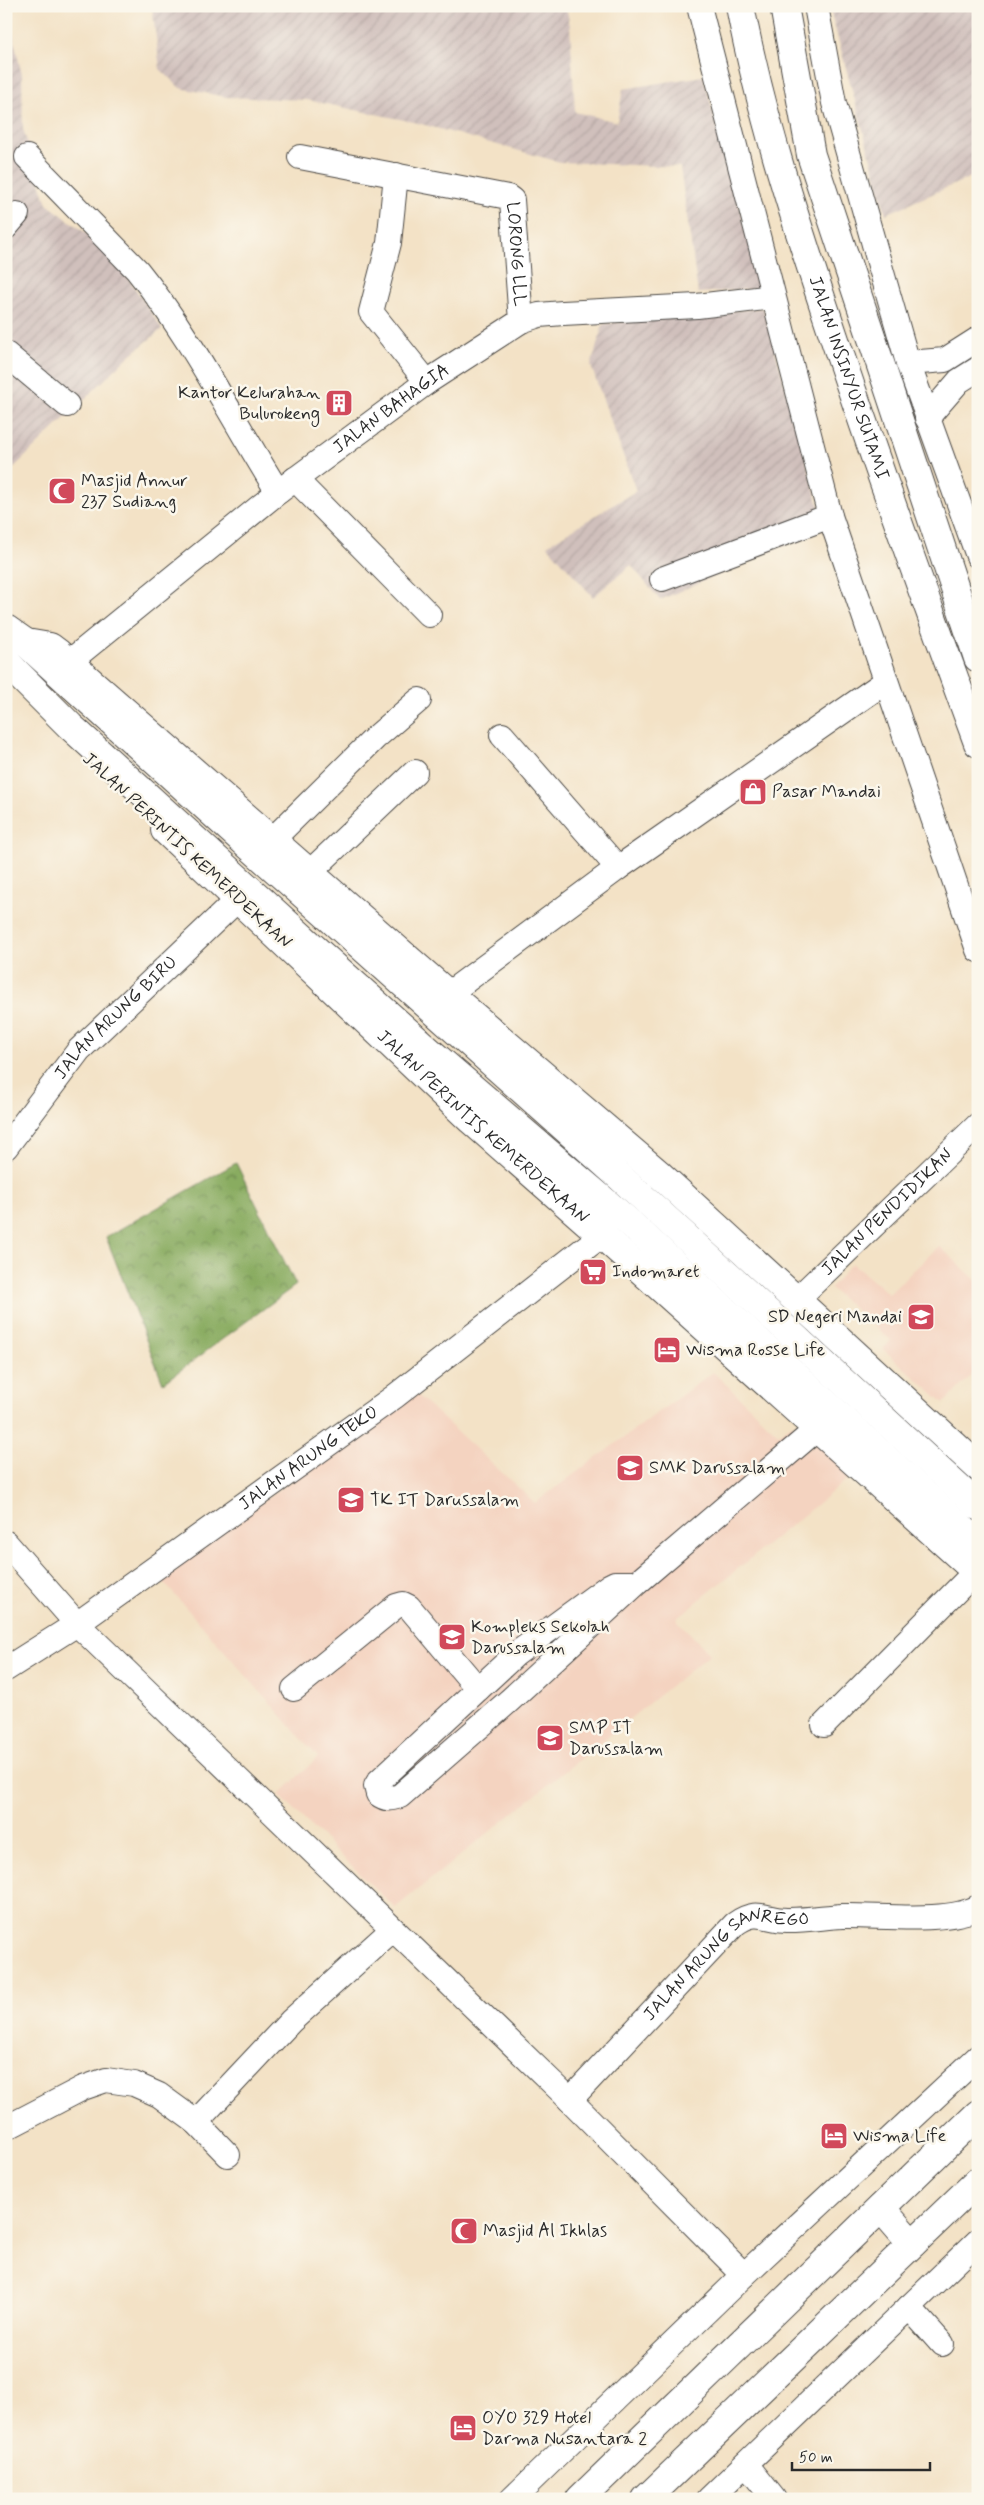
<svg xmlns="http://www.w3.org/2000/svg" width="984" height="2505" font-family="Mynerve,sans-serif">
	<defs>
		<pattern id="industrial-furrows" width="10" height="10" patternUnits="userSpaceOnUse" patternTransform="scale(1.25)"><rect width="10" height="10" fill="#d0c0bc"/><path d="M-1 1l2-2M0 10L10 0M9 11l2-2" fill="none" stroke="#b3a5a2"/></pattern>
		<pattern id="forest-crowns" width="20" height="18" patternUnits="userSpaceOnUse" patternTransform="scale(1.25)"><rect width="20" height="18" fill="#89ac61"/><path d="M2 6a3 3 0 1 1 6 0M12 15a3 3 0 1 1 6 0" fill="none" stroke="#708c50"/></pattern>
	</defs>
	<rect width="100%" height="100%" fill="#fbf7ec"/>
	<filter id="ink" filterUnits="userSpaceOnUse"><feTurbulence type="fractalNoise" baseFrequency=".02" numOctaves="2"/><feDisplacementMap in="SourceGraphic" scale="10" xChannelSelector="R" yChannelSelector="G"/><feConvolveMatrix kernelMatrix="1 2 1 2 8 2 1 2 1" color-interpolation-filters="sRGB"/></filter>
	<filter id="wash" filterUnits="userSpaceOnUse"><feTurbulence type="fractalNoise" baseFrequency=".0096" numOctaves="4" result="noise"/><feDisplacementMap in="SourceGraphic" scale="20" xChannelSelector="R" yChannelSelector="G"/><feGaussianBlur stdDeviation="1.12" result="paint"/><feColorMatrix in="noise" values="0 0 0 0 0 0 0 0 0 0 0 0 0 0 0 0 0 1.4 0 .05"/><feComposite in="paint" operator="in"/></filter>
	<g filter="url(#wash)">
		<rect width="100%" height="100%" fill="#f3e2c6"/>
		<!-- built -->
		<path fill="#f4d3c0" d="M939,1246l39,36v87l-34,34 -61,-54 8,-9 -61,-52 22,-25 37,31z
			M713,1372l65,62 14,-9 62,49 -178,145 34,35 -315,254 -116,-113 39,-38 -160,-181 257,-183 120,110z"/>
		<!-- industrial -->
		<path fill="url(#industrial-furrows)" d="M6,6l16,69 1,54 24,75 63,47 52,78 -33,27 -123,119z
			M152,6h414l4,20 5,86 42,10 6,-33 80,-13 59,212 -64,5 -18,-126 -120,-5 -146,-40 -107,-22 -81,-3 -46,-9 -20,-19z
			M829,6h149v168l-92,40z
			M763,308l62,219 -165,73 -29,-35 -38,32 -46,-52 89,-54 -45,-125 12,-42z"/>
		<!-- forest -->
		<path fill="url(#forest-crowns)" stroke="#5a6c46" d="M236,1163l60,122 -133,98 -57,-146z"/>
	</g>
	<g filter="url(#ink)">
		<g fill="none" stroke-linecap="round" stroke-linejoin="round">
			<defs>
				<g id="minor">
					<path d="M699,6l131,510 148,434"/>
					<path d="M816,6l18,97 45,159 29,101 70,193"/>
					<path d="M27,157l110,113c55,68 94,147 141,222"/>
					<path id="s1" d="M300,157l208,40 4,3 9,121"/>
					<path d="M396,175l-7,68 -18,69 56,70"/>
					<path d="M6,227l11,-13"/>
					<path d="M6,354l61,51"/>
					<path d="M908,363l37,-3 33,-21"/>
					<path d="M927,418l32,-37 19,-12"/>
					<path d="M295,479l134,136"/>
					<path d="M662,579l168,-63"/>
					<path id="s2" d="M69,662l209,-170 149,-110 94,-61 18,-6 24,-2 134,-7 76,-9"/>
					<path d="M502,735l116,133"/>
					<path d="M272,840l103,-102 44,-38"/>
					<path d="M309,873l106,-101"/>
					<path d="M448,994l170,-126 267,-186"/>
					<path id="s3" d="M6,1147l73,-97 159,-151"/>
					<path id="s4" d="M795,1301l183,-176"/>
					<path d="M6,1543l71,81 485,468 182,183"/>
					<path d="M637,1583h-22l-6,3 -93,68 -137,127 -3,5 2,8c8,6 13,5 22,2l110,-96 127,-117 180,-154"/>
					<path id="s5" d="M6,1669l71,-45 317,-227 208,-162"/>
					<path d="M294,1689l102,-83 7,-2 6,3 69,82"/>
					<path d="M824,1725l152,-154"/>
					<path id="s6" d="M570,2100l165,-176c24,-17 30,-3 54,-4 18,0 36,-3 53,-4 37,-1 106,8 136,-9"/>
					<path d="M6,2128l77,-40 23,-8 28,4 25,11 37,27"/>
					<path d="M228,2155l-32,-33 95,-101 101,-91"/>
					<path d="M909,2307l33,37"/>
					<path d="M746,2464l28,35"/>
					<path d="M512,2499l232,-224 234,-218"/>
					<path d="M709,2499l269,-258"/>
				</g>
				<g id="major">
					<path d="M26,643l24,4 8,6 390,341 212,181 318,292"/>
					<path id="s7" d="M165,830l306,290 131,115 376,338"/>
					<path d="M881,2208l31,36"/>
					<path d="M580,2499l398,-385"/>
					<path d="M646,2499l332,-318"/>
				</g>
				<g id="highway">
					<path id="s8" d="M740,6c20,104 52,204 85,304 48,145 100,289 153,433"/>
					<path d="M784,6l27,149 167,503"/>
					<path d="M6,629l20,14 203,185 419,374 330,304"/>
					<path d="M6,662l64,64 245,223 114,102 202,173 347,319"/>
				</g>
			</defs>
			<!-- minor casing -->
			<use href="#minor" stroke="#494642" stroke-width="26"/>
			<!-- major casing -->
			<use href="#major" stroke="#494642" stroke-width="30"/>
			<!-- highway casing -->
			<use href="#highway" stroke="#494642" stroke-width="30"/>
			<!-- minor -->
			<use href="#minor" stroke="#fff" stroke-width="24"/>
			<!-- major -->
			<use href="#major" stroke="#fff" stroke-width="28"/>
			<!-- highway -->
			<use href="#highway" stroke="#fff" stroke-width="28"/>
		</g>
	</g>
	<!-- icons -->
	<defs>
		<symbol id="building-square" viewBox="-11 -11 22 22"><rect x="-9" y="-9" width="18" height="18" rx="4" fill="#d1495b" stroke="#fbf7ec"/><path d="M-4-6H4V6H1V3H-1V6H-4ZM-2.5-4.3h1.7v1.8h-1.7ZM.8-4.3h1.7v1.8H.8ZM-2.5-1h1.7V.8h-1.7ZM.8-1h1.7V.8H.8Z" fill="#fff"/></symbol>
		<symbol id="mosque-square" viewBox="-11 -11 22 22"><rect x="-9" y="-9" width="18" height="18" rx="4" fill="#d1495b" stroke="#fbf7ec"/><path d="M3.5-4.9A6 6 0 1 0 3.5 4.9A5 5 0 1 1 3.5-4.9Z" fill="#fff"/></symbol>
		<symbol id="shop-square" viewBox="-11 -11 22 22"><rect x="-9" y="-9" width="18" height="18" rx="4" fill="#d1495b" stroke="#fbf7ec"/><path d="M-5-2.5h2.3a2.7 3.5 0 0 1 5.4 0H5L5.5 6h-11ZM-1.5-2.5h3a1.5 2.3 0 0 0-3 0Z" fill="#fff"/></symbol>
		<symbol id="supermarket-square" viewBox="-11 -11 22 22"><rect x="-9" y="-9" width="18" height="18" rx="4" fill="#d1495b" stroke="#fbf7ec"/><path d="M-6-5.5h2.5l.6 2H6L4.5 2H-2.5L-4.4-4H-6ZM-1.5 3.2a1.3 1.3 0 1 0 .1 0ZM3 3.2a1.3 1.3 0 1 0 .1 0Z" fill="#fff"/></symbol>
		<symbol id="school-square" viewBox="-11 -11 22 22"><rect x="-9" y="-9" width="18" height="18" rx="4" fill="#d1495b" stroke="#fbf7ec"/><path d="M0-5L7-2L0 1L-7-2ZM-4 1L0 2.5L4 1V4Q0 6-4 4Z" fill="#fff"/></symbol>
		<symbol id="hotel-square" viewBox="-11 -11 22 22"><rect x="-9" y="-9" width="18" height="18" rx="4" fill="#d1495b" stroke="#fbf7ec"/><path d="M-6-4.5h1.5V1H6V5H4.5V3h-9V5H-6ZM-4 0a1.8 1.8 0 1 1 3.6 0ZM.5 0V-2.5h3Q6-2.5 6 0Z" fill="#fff"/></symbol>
	</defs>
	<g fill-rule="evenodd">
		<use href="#building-square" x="323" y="387" width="32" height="32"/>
		<use href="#mosque-square" x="46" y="475" width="32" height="32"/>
		<use href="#shop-square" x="737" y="776" width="32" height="32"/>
		<use href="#supermarket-square" x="577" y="1256" width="32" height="32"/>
		<use href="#school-square" x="905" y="1301" width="32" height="32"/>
		<use href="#hotel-square" x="651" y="1334" width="32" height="32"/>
		<use href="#school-square" x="614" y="1452" width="32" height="32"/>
		<use href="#school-square" x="335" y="1484" width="32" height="32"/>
		<use href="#school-square" x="436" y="1621" width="32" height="32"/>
		<use href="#school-square" x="534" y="1722" width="32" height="32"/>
		<use href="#hotel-square" x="818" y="2120" width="32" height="32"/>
		<use href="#mosque-square" x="448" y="2215" width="32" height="32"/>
		<use href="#hotel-square" x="447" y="2412" width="32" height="32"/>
	</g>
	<g text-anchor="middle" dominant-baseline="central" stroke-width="5" stroke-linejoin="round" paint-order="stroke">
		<!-- street labels -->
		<g font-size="18" fill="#2b2b2b" stroke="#fbf7ec">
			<text stroke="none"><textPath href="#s1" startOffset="271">LORONG LLL</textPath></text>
			<text stroke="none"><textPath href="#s8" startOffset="388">JALAN INSINYUR SUTAMI</textPath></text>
			<text stroke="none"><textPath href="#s2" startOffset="410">JALAN BAHAGIA</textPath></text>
			<text transform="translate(187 851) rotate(43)">JALAN PERINTIS KEMERDEKAAN</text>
			<text stroke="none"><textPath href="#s3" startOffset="170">JALAN ARUNG BIRU</textPath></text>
			<text stroke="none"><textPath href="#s7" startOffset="435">JALAN PERINTIS KEMERDEKAAN</textPath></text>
			<text stroke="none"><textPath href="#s4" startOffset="128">JALAN PENDIDIKAN</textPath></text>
			<text stroke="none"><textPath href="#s5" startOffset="369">JALAN ARUNG TEKO</textPath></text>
			<text stroke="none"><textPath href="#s6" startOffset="215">JALAN ARUNG SANREGO</textPath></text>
		</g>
		<!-- poi labels -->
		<g font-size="18" fill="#2b2b2b" stroke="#fbf7ec" text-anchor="start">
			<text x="320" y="393" text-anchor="end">Kantor Kelurahan<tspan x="320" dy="21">Bulurokeng</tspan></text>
			<text x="81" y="481">Masjid Annur<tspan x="81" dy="21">237 Sudiang</tspan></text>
			<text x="772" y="792">Pasar Mandai</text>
			<text x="612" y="1272">Indomaret</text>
			<text x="902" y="1317" text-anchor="end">SD Negeri Mandai</text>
			<text x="686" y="1350">Wisma Rosse Life</text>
			<text x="649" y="1468">SMK Darussalam</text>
			<text x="370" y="1500">TK IT Darussalam</text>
			<text x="471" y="1627">Kompleks Sekolah<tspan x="471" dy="21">Darussalam</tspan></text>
			<text x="569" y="1728">SMP IT<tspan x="569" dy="21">Darussalam</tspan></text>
			<text x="853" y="2136">Wisma Life</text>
			<text x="483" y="2231">Masjid Al Ikhlas</text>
			<text x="482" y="2418">OYO 329 Hotel<tspan x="482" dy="21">Darma Nusantara 2</tspan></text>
		</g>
	</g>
	<!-- margin -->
	<rect width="984" height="2505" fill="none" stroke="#fbf7ec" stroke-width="25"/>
	<!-- scale -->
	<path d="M792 2462v8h138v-8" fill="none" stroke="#2b2b2b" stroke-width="2.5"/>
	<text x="799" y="2462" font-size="15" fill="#2b2b2b" stroke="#fbf7ec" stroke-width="4" paint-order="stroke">50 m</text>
</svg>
